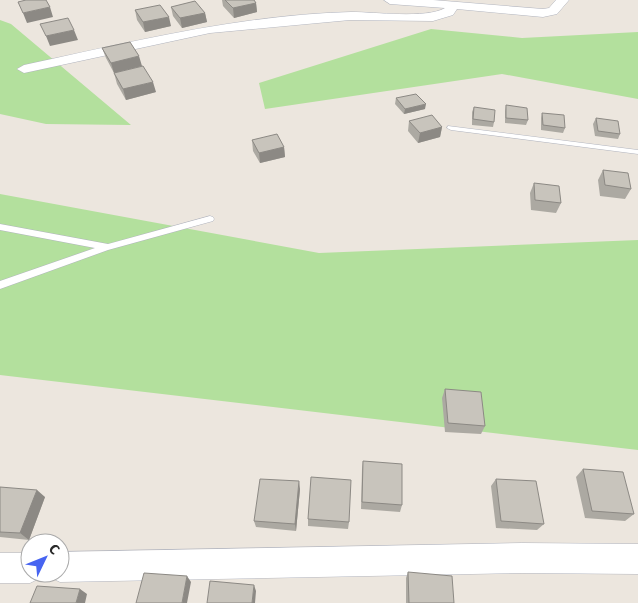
<svg xmlns="http://www.w3.org/2000/svg" width="638" height="603" font-family="'Fira Sans',sans-serif">
	<rect width="100%" height="100%" fill="#ece6de"/>
	<!-- green -->
	<path fill="#b3e09d" d="M0,20l11,4 120,101 -85,-1 -46,-10z
		M431,29l91,9 116,-6v67l-136,-25 -237,35 -6,-26z
		M0,194l319,59 319,-13v210l-638,-75z"/>
	<g fill="none" stroke-linecap="round" stroke-linejoin="round">
		<defs>
			<path id="lane" d="M448,126l190,24v4l-187,-24 -4,-2z
				M210,216l3,1 1,2 -1,2 -105,29 -108,39v-8l95,-33 -95,-18v-6l108,20z"/>
			<path id="street" d="M384,0h49l110,9 6,-1 7,-8h13l-12,14 -14,3 -86,-8 -4,6 -20,6 -83,-1 -140,13 -186,40 -7,-4 7,-4c108,-23 216,-50 327,-53 24,0 75,7 94,-4l-55,-4z
				M522,543l116,1v30l-116,-1 -462,9 -10,-5 -2,-4h12v-21z
				M0,553h30v20h13l-3,5 -10,5h-30z"/>
		</defs>
		<!-- lane casing -->
		<use href="#lane" stroke="#b1b4be" stroke-width="1"/>
		<!-- street casing -->
		<use href="#street" stroke="#b1b4be" stroke-width="1"/>
		<!-- lane -->
		<use href="#lane" fill="#fff" fill-rule="evenodd"/>
		<!-- street -->
		<use href="#street" fill="#fff" fill-rule="evenodd"/>
	</g>
	<!-- wall -->
	<path fill="#aca9a2" d="M222,0h32l2,3 1,9 -23,6 -11,-12z
		M171,7l34,6 2,9 -25,6 -9,-12z
		M135,10l36,16 -26,6 -8,-12z
		M102,48l40,18 -28,7 -8,-15z
		M114,73l42,19 -30,8 -9,-16z
		M396,98l29,11 -21,5 -9,-10z
		M506,105l22,15 -2,5 -21,-2v-12z
		M474,107l20,15 -1,5 -21,-2v-13z
		M542,113l23,15 -2,5 -22,-3v-12z
		M596,118l24,16 -2,5 -23,-3 -2,-12z
		M409,121l33,6 -2,10 -22,6 -10,-12z
		M252,140l32,7 1,10 -25,6 -7,-12z
		M603,170l28,19 -6,10 -25,-3 -2,-16z
		M534,183l27,20 -5,10 -25,-3 -1,-17z
		M445,389l40,37 -4,8 -36,-2 -3,-34z
		M363,461l39,44 -2,7 -39,-3 1,-40z
		M583,469l51,45 -9,7 -40,-3 -9,-41z
		M496,479l48,45 -7,6 -41,-2 -5,-42z
		M0,487l45,10 -16,43 -29,-3z
		M300,489l-4,42 -40,-4 -2,-6z
		M308,519l41,3 -1,7 -40,-3z
		M408,572l46,31h-48v-25z"/>
	<!-- shaded-wall -->
	<path fill="#8c8984" d="M256,3l1,9 -23,6 -1,-10z
		M50,7l3,10 -26,6 -4,-10z
		M205,13l2,9 -25,6 -2,-10z
		M169,17l2,9 -26,6 -2,-10z
		M74,30l4,10 -28,6 -4,-10z
		M139,56l3,10 -28,7 -3,-10z
		M153,82l3,10 -30,8 -3,-11z
		M426,104l-1,5 -21,5 1,-5z
		M442,127l-2,10 -22,6 2,-10z
		M284,147l1,10 -25,6 -1,-10z
		M299,481l1,8 -4,42 -1,-7z
		M37,490l8,7 -16,43 -9,-7z
		M187,576l4,6 -4,21h-5z
		M254,585l2,6 -1,12h-3z
		M80,589l7,5 -2,9h-9z"/>
	<!-- building -->
	<path fill="#c8c4bc" stroke="#8c8984" d="M26,0h20l4,7 -27,6 -5,-11z
		M225,0h29l2,3 -23,5z
		M195,1l10,12 -25,5 -9,-11z
		M160,5l9,12 -26,5 -8,-12z
		M68,18l6,12 -28,6 -6,-12z
		M130,42l9,14 -28,7 -9,-15z
		M143,66l10,16 -30,7 -9,-16z
		M416,94l10,10 -21,5 -9,-11z
		M506,105l21,3 1,12 -22,-2z
		M474,107l21,3 -1,12 -21,-3z
		M542,113l22,2 1,13 -22,-3z
		M432,115l10,12 -22,6 -11,-12z
		M596,118l22,3 2,13 -22,-3z
		M277,134l7,13 -25,6 -7,-13z
		M603,170l25,3 3,16 -26,-4z
		M534,183l25,3 2,17 -26,-3z
		M445,389l36,3 4,34 -37,-3z
		M363,461l39,3v41l-40,-3z
		M583,469l40,3 11,42 -42,-3z
		M311,477l40,3 -2,42 -41,-3z
		M260,479l39,2 -4,43 -41,-3z
		M496,479l40,2 8,43 -43,-3z
		M0,487l37,3 -17,43 -20,-1z
		M408,572l44,4 2,27h-45z
		M144,573l43,3 -5,27h-46z
		M210,581l44,4 -2,18h-45z
		M37,586l43,3 -4,14h-46z"/>
	<!-- north arrow -->
	<g transform="translate(45 558) rotate(47)"><circle r="24" fill="#ffffff" stroke="#aaaaaa"/>
	<path d="M0-4L9 19L0 12L-9 19Z" fill="#4764f1"/>
	<text y="-8" font-size="14" font-weight="bold" text-anchor="middle" fill="#2b2b2b">С</text>
	</g>
</svg>
